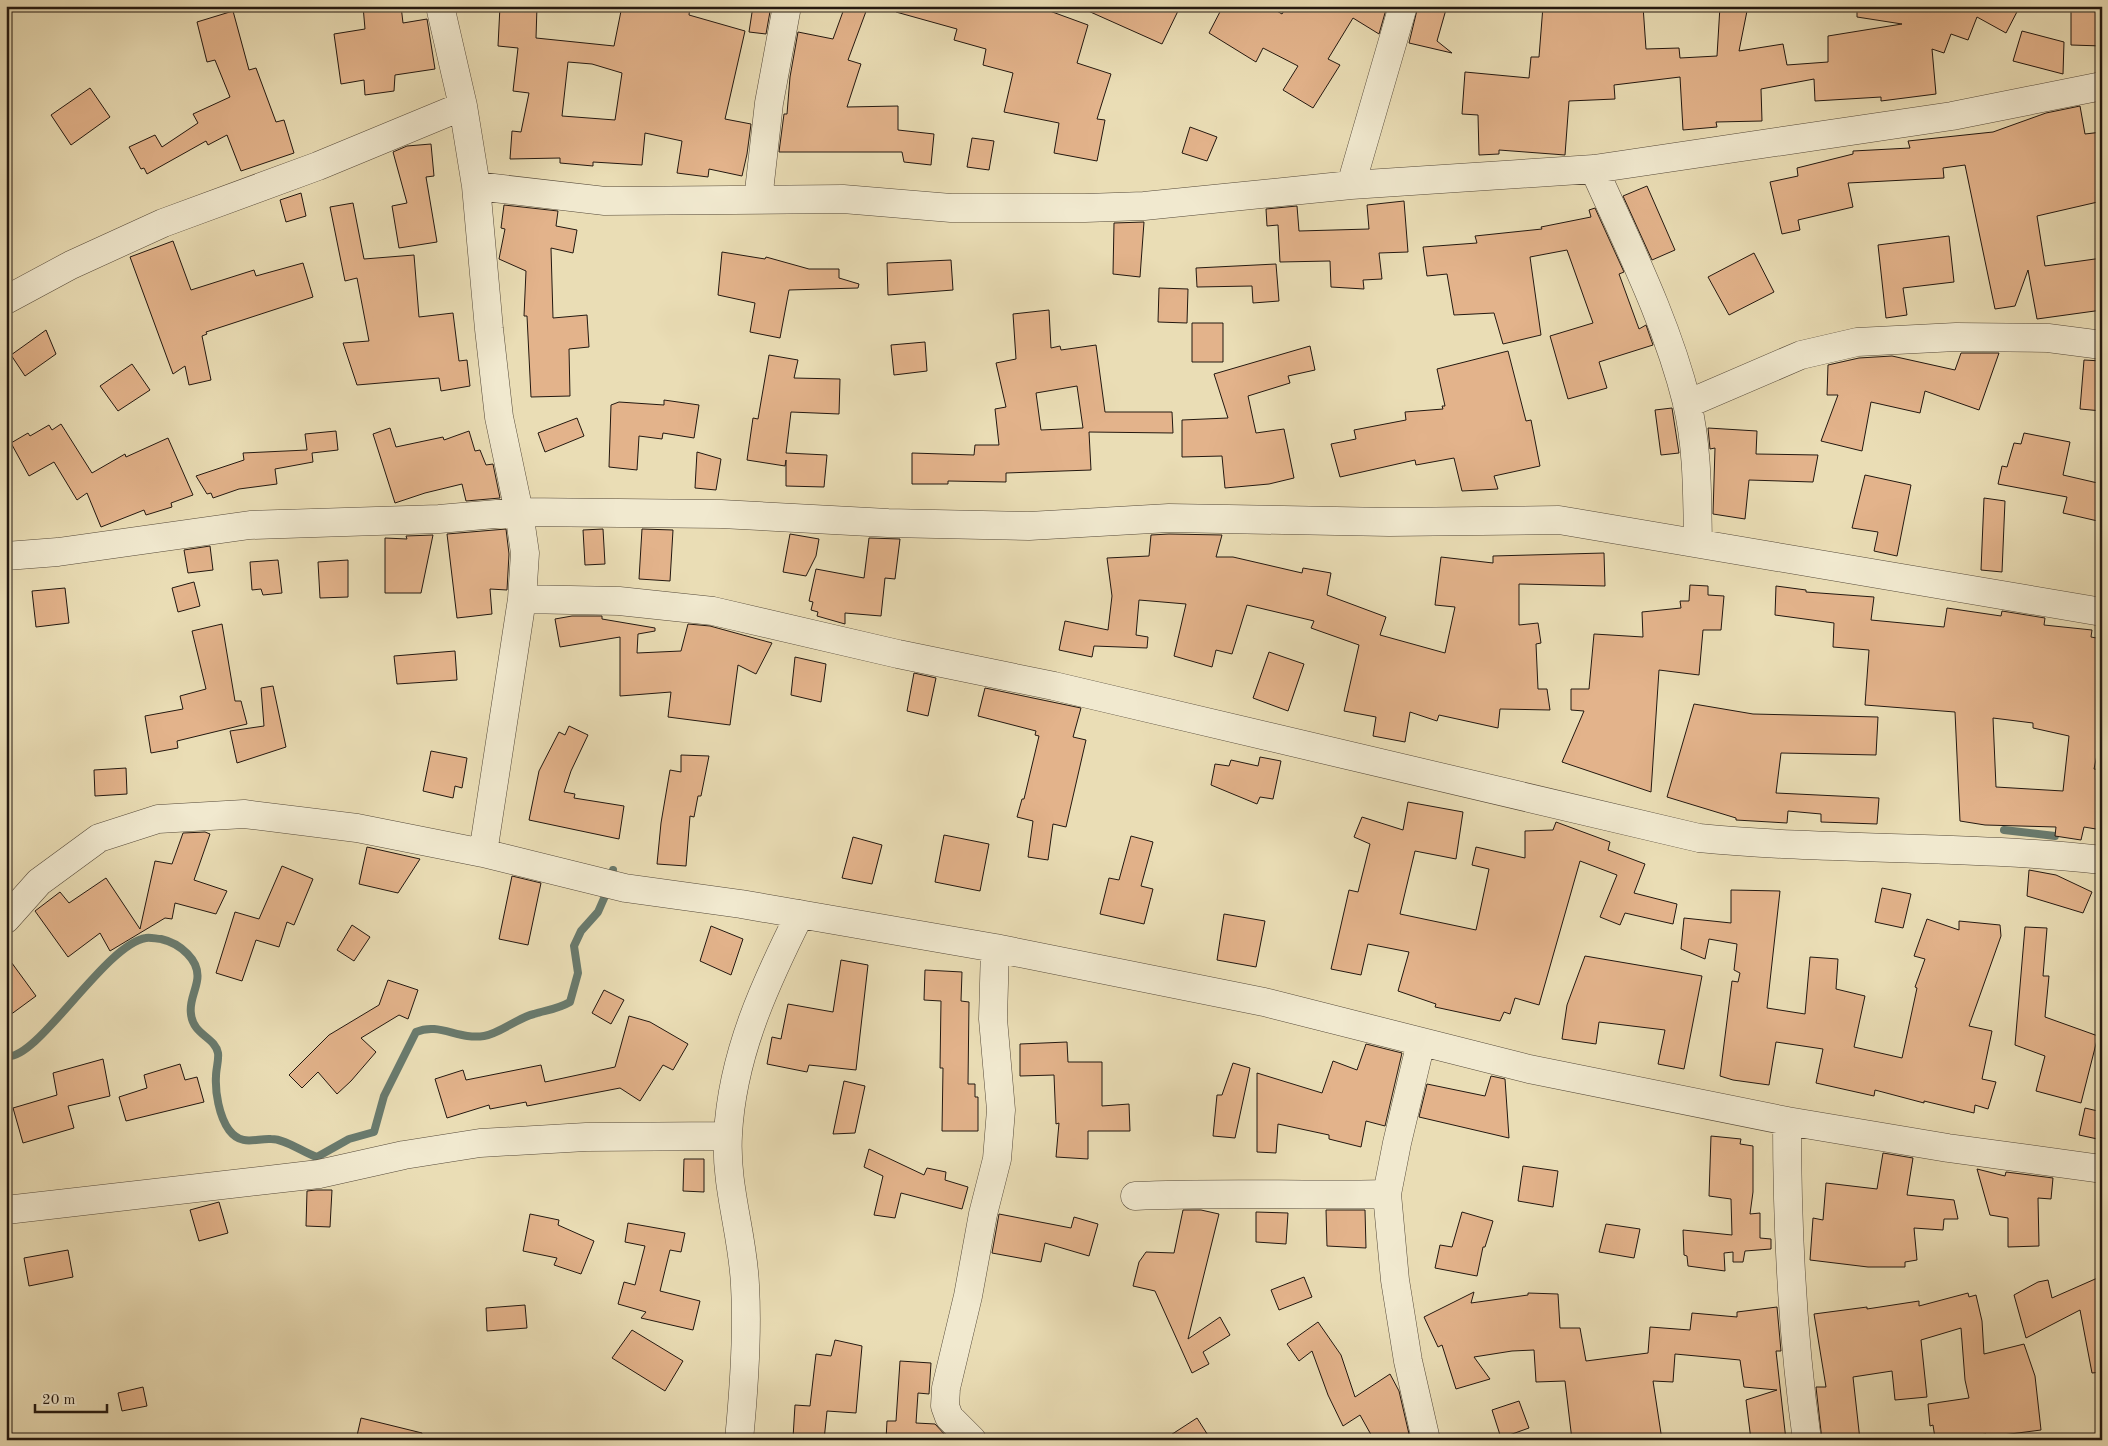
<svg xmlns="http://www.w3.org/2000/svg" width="2108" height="1446" font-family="'Old Standard TT',serif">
	<rect width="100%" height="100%" fill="#eaddb5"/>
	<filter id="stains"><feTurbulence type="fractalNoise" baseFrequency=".004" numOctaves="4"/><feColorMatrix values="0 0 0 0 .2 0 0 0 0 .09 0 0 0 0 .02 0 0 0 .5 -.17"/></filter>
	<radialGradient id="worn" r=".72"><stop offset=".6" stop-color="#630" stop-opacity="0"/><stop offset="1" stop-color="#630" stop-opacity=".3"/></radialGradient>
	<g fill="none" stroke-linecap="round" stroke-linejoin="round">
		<!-- stream -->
		<path stroke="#697a6d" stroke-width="8" d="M2004,830l51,6
			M6,1056c30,7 99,-112 140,-118 4,-1 11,1 15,1 18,4 40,21 36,42 -2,12 -8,21 -6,33 2,21 24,23 27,39 1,7 -2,16 -2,23 -1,16 3,40 13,54 13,17 27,8 42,9 15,0 31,13 46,18l32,-18 25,-7 10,-36 32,-64c23,-10 42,8 68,4 17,-3 33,-18 50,-22 13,-4 24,-5 36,-12l8,-29 -4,-27 7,-15 17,-19 11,-25 4,-17"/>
	</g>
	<!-- building -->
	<path fill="#e3b38b" stroke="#231810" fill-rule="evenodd" d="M363,6h38l2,17 24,-4 8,50 -40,6 -1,16 -29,4 -1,-15 -23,4 -7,-50 31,-5z
		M500,6h37l-1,32 78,8 8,-40h68l-1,9 56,16 -20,88 26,5 -4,30 -5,22 -33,-7 -1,8 -31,-4 5,-32 -37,-8 -3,32 -49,-3v4l-33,-3v-5l-50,1 2,-28 9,1 8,-39 -16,-2 5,-43 -20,-2zM568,62l24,2 30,9 -7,47 -53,-4z
		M753,6h18l-5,28 -17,-2z
		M845,6h23l-20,54 13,4 -14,43 51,-1v24l36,4 -3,31 -27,-3 -2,-10h-123l5,-38h3l3,-37 8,-45 35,7z
		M897,6h139l52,19 -11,38 34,11 -14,45 8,1 -8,41 -43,-8 5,-30 -55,-11 9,-39 -30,-8 3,-16 -32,-9 3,-11 -61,-17z
		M1077,6h91l10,5 -16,33z
		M1223,6h45l14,8 5,-8h100l-8,28 -26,-16 -25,41 12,6 -27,43 -30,-18 15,-24 -35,-18 -7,14 -47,-29z
		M1418,6h29l-10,35 15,12 -43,-10z
		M1543,6h100l3,43 33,-1 1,10 37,-2 3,-50h28l-9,45 44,-7 4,21 41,-3v-26l74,-12 -45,-7v-11h163l-14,27 -29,-16 -9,23 -17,-6 -7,19 -12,-4 4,45 -55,7v-4l-66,4 -1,-22 -53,10 1,32 -46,1 1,5 -34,3 -3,-53 -66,8 1,14 -46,2 -4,54 -66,-5v4l-20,1 -1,-40 -16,-1 3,-42 64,6 2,-21h8z
		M2071,6h31v40l-31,-1z
		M233,11l16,59 7,-2 20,54 8,-2 10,33 -53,18 -14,-36 -19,10 -2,-4 -59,33 -3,-6 -3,1 -12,-22 26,-12 7,12 36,-24 -5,-9 37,-17 -15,-37 -8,2 -10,-40z
		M2022,31l42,11 -1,32 -50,-13z
		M90,88l20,29 -39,28 -20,-30z
		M2080,106l5,28 17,-2v69l-65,15 8,50 57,-8v52l-65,9 -9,-49 -13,36 -20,3 -30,-144 -22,3 1,10 -96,5 5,24 -55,13 2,10 -18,4 -12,-52 28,-6 -1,-8 56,-14v-3l57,-3 -2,-7 85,-9 53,-19z
		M1190,127l27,10 -10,24 -25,-8z
		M972,138l22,3 -5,29 -22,-3z
		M431,144l3,32 -8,1 11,65 -38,6 -7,-42 15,-3 -14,-51 14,-6z
		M1647,186l28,64 -23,10 -29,-64z
		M301,193l5,23 -20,6 -6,-22z
		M1404,201l4,51 -29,1 3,26 -19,1 1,9 -33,-2 -1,-26 -50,1 -2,-37 -11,1 -1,-17 31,-3 2,25 70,-2 -2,-24z
		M353,203l11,56 50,-4 5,62 34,-4 6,48 8,-1 3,26 -29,5 -2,-13 -82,7 -14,-42 26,-2 -12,-63 -12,3 -15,-74z
		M504,205l54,6 -2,15 21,4 -4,23 -22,-5 2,70 34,-3 2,32 -20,2 1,47 -39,1 -4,-81h-3l2,-45 -27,-12 6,-30 -4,-1z
		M1595,208l29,64 -5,2 20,55 7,-4 7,20 -54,17 8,26 -39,11 -18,-63 43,-13 -26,-73 -37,7 11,78 -38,9 -9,-31 -40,2 -7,-41 -20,2 -4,-29 54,-4 -2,-7 67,-7 -1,-2 50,-10 -2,-7z
		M1144,222l-4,55 -27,-3 1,-51z
		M1949,236l5,46 -51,6 4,27 -21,3 -8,-73z
		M173,241l18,49 63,-20 2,6 47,-13 10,34 -107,35 1,2 -5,2 9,44 -22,5 -4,-19 -12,8 -43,-117z
		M722,252l43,7 1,-2 43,12h30v9l20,6 -1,4 -69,2 -9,48 -30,-6 5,-29 -37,-8z
		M1754,253l20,39 -45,23 -21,-38z
		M951,260l2,30 -65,5 -1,-32z
		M1276,264l3,37 -26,2 -1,-17 -55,1 -1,-19z
		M1159,288l29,1 -1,34 -29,-1z
		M1049,310l2,38 9,-2 1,4 35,-5 9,67h67l1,21 -84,-1 2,38 -85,3v9l-58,-1v3h-36v-31l62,2 1,-10h24l-4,-36 11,-2 -10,-44 20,-4 -3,-45zM1077,386l6,42 -42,2 -5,-37z
		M1192,323h31v39h-31z
		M46,330l10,24 -31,22 -14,-21z
		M925,342l2,29 -33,4 -3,-30z
		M1310,346l5,24 -27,6 2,7 -42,13 8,37 28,-4 10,49 -25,6 -44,4 -3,-32 -40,1v-37l46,-2 -14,-44z
		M1508,351l18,70 5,-1 9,46 -46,10 4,13 -36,2 -8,-33 -38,7 -1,-5 -75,17 -9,-33 25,-5 -2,-9 52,-10 -1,-8 38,-3 -1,-3h3l-8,-37z
		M1961,353h38l-20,57 -54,-19 -5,22 -49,-11 -9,49 -41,-10 17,-46h-11l1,-30 31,-7 33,-2 63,14z
		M769,355l29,5 -4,18 46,1 -1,35 -48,-2 -5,41 41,2 -3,32 -38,-1v-26l-1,6 -38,-6 6,-42 5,1z
		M2084,360l18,1v50l-22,-2z
		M132,364l18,26 -32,21 -18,-25z
		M664,400l35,5 -5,33 -31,-5 -1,6 -23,-3 -2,34 -28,-3 2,-62 8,-3 45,3z
		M1672,408l7,45 -18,2 -6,-45z
		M577,418l7,18 -39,16 -7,-19z
		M61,424l31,49 33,-19 1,3 42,-19 25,57 -22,8 1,4 -26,8 -2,-5 -43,17 -14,-34 -10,7 -23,-38 -25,14 -18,-33 17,-10 2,3 19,-11 3,5z
		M390,428l6,19 47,-10 1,3 25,-9 6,20 5,-1 6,15 7,-1 7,34 -34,3 -4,-17 -37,9 -30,10 -22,-69z
		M1708,428l49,3 -1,23 62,1 -5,27 -64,-2 -4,39 -32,-5 2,-66 -5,1z
		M336,431l2,19 -26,3 1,9 -38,7 2,15 -38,5 -26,9 -2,-5 -4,1 -11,-18 48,-16 -1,-7 64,-3 -2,-16z
		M2024,433l46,9 -7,33 39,9v38l-39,-9 4,-16 -69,-13 4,-18 5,1 7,-24 7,1z
		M697,452l24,7 -5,31 -21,-2z
		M1865,475l46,10 -14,71 -23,-5 4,-19 -26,-4z
		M1984,498l21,3 -3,71 -21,-2z
		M506,529l3,25 -2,36 -17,-1 2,25 -35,4 -10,-84z
		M603,529l2,35 -20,1 -2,-35z
		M642,529l31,1 -3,51 -31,-2z
		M790,534l29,5 -3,17 -10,20 -23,-4z
		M1169,534l53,1 -6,22h17l69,16 1,-5 28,5 -4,22 59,22 -6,18 65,18 10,-46 -20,-2 6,-48 52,6v-7l111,-3 1,33 -86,-2v41l19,-2 3,20 -5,1 2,45h9l3,21 -50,-1 -2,19 -59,-13 -2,6 -27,-9 -5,30 -32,-6 3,-19 -32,-6 15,-66 -48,-17 3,-7 -67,-16 -15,49 -16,-4 -4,17 -38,-11 12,-52 -47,-4 -3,35 12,2 -1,11 -53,-2 -2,11 -33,-7 6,-29 43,9 4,-34 -5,-38 42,-2 2,-21z
		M433,535l-12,58h-36v-55l22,1 -1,-3z
		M869,538l31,1 -5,40 -10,-1 -4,38 -36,-3v11l-28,-8 1,-4 -7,-2 2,-8 -4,-1 7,-32 48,9z
		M210,546l3,24 -25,3 -4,-23z
		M278,560l4,33 -19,2 -2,-6 -9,1 -2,-28z
		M348,560v37l-28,1 -2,-36z
		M194,582l6,24 -22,6 -6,-24z
		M1690,585l18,1v9l16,1 -3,34h-18l-4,45 -40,-5 -8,122 -89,-30 22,-51 -13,-1v-21h18l5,-55 49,3 -1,-25 39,-4 -1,-7h9z
		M1776,586l30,4v2l68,5 -3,23 73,7 3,-19 54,8 1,-5 43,7 -1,7 48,5 -1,7 11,2v93l-8,37 8,1v60l-18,-3 -3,13 -26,-4 1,-9 -71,-2 -25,-4 -5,-109 -90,-7 4,-55 -36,-3 1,-24 -59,-8zM1993,718l40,5v5l36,8 -6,55 -67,-4z
		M65,588l4,35 -33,4 -4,-36z
		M572,616h30v3l53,9v3l-17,3 -1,19 44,-2 7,-27 22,2 62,17 -16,31 -18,-9 -8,60 -62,-8 3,-25 -51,4v-59l-60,10 -5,-28z
		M222,624l13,77h6l6,23 -70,17 1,7 -27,5 -6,-37 38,-7 -3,-13 26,-7 -14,-58z
		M455,651l2,29 -60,4 -3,-28z
		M1269,652l35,12 -16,47 -35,-13z
		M795,657l31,7 -5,38 -30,-7z
		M914,673l22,5 -8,38 -21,-5z
		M273,686l13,61 -49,16 -7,-32 34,-5 -3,-38z
		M985,688l96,20 -8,29 13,3 -20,87 -13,-3 -5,36 -20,-3 5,-36 -16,-4 5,-18h2l15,-63 -4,-1 1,-4 -58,-15z
		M1694,704l59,10 125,3 -2,38 -95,-2 -5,40 103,5 -2,26 -56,-2v-8l-33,-3 -1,12 -51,-3v-2l-69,-21z
		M569,726l19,9 -17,36 -7,21 11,2 -1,4 50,8 -5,33 -90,-19 10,-49 20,-39 6,3z
		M431,751l36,7 -5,30 -7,-2 -2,12 -30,-7z
		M681,755l28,1 -8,40h-3l-4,21 -4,-1 -4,50 -29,-2 4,-41 9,-53 11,2z
		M1260,757l21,4 -8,38 -13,-2 -3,7 -46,-19 4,-21 14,2 2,-6 27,6z
		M126,768l1,26 -32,2 -1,-26z
		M1408,802l55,10 -7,47 -41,-8 -15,63 76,16 13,-61 -17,-4 4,-18 49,11v-27l28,-1 3,-8 54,20 -2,8 37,14 -11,29 43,11 -4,20 -48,-11 -5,12 -20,-8 17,-42 -37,-14 -41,144 -24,-7 -5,16 -6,-2 -4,9 -65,-14 1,-3 -38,-13 11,-39 -41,-8 -7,31 -30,-6 18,-79 9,2 12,-48 -16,-7 8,-20 41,13z
		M205,832l5,2 -16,46 33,11 -11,23 -41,-11 -3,16 -7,-1 -55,33 -10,-18 -32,24 -33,-46 25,-19 9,11 37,-25 34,51 15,-68 17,3 11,-31z
		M944,835l45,9 -9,47 -45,-9z
		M1131,836l22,6 -12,44 12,3 -9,35 -44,-10 9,-36 10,2z
		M853,837l29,8 -10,39 -30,-6z
		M367,847l53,12 -22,34 -39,-9z
		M282,866l31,13 -19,46 -7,-3 -8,25 -23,-7 -14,41 -26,-8 19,-61 24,7z
		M2029,870l27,5 36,17 -9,21 -56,-17z
		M512,876l29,7 -13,62 -29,-6z
		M1882,888l29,6 -8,34 -28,-6z
		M1731,890l49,1 -13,117 38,6 5,-57 28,2 -2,30 29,7 -11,51 48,11 15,-70 -2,-1 10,-28 -11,-3 13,-37 32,11v-9l41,4 1,11 -32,90 23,5 -10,48 14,3 -8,27 -13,-4 -1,8 -50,-12v2l-49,-13 -1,6 -58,-13 7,-34 -47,-7 -7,43 -36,-5 -13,-4 12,-95 6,1 2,-9 -6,-3 3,-26 -28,-5 -4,20 -24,-10 3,-31 47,5z
		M1224,914l41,7 -9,46 -39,-7z
		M352,925l18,12 -16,24 -17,-11z
		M711,926l32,13 -12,36 -31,-14z
		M2025,927l22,1 -4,48h6l-4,41 53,19 -17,67 -45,-12 9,-35 -30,-11z
		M6,955l30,41 -30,22z
		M1585,956l117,20 -18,93 -26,-5 7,-34 -66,-8 -3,22 -34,-5 5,-34z
		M841,960l27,5 -12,105 -47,-5 -2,7 -40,-8 5,-27 9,2 7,-35 45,8z
		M925,970l37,2 -1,29 8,1 -1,82h7v13h3v34h-36l1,-63h-3l1,-67 -17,-1z
		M388,980l30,10 -10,29 -9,-4 -38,23 15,14 -25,29 -14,13 -19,-22 -16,16 -13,-13 40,-40 50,-30z
		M604,990l20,10 -13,24 -19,-11z
		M629,1016l21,6 38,22 -15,26 -10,-5 -23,36 -20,-13 -93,18 -1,-4 -36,7 -1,-4 -42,13 -12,-39 28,-9 3,10 75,-15 4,17 70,-15z
		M1067,1042l1,20h34v44l27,-2 1,27h-42v28l-32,-2 3,-34 -3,1 -2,-49 -34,1v-32z
		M1366,1044l36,9 -17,73 -19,-5 -5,26 -32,-8v-4l-51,-11 -2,29 -19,-1v-79l65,20 11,-32 24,9z
		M103,1059l7,37 -42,10 6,22 -51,15 -10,-35 44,-13 -4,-22z
		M1233,1063l17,5 -15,70 -22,-2 4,-41h5z
		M180,1064l5,16 12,-3 7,25 -78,19 -7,-24 28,-9 -3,-13z
		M1491,1076l14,3 4,59 -90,-21 8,-33 58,12z
		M844,1081l21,5 -10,47 -22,1z
		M2085,1108l17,4v28l-23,-5z
		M1711,1136l30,3 -1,5 13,2v46l-3,22 10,-1v25l11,1v10l-26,2 -2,11h-10v-10l-9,1 1,18 -37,-5 -1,-10 -3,-1 -1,-25 49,5 -1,-36 -22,-3z
		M869,1149l55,26 3,-7 19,4 -1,8 23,7 -6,22 -61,-16 -6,25 -21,-3 9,-39 -19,-9z
		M1883,1153l30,5 -6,37 47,5 4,19h-14l-1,11 -29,-2 3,32 -12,2v5h-37l-58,-7 3,-42 10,2 3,-37 51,6z
		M684,1159h20v33l-21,-1z
		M1523,1166l35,5 -5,36 -35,-6z
		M1977,1169l28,7 1,-4 47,6 -2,21 -13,-1 1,48 -31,1v-29l-18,-3z
		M316,1190h16l-2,37 -24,-1 1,-35z
		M219,1202l9,31 -29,8 -9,-31z
		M1183,1210h18l18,4 -31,125 32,-22 10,18 -27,17 6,12 -17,9 -37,-82 -22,-5 6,-24 7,-10 28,1z
		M1326,1210h39l1,38 -39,-2z
		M1256,1212l32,1 -2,31 -30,-2z
		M1462,1212l31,9 -8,26h-2l-6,29 -42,-8 5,-23 12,2z
		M530,1214l29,6 -1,5 36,16 -13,33 -27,-9 3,-7 -34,-7z
		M999,1214l72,14 3,-11 24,7 -9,32 -44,-13 -4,19 -49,-9z
		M628,1223l57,10 -4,19 -11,-2 -10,41 40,10 -7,29 -52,-12 5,-6 -28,-8 6,-22 11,3 10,-39 -20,-4z
		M1606,1224l34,5 -6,29 -35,-6z
		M68,1250l5,27 -44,9 -5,-28z
		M2102,1276v96l-10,1 -12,-63 -54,28 -12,-43 24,-13 10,-2 4,18z
		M1304,1277l8,20 -33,13 -8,-20z
		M1474,1292l-3,11 57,-8v-2l30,1 2,34h20l6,33 62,-8 2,-26 40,3 2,-17 45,4v-5l40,-5 4,44h-5l10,89h-35l-5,-40 31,-10 -33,-3 -4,-27 -65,-6 -2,28 -20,-1 9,59h-90l-7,-59 -29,1 -2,-32 -22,1 -38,6 16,22 -34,10 -14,-44 -4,2 -14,-30z
		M1968,1293l1,4 7,-2 6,26 2,33 40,-10 11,32 6,54 -54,7 -1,-3 -32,5 -1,-4 -18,3 -2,-13 -3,1 -2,-22 41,-6 -4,-18 -4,-52 -40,12 6,57 -32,3 -3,-29 -39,6 7,63h-38l-6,-53h10l-12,-73 53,-7v2l52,-8v5z
		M525,1305l2,23 -40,3 -1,-23z
		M1318,1322l23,33 14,42 35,-23 9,17 10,43 -11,6h-24l-14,-25 -17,11 -15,-31 -16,-44 -13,10 -12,-17z
		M632,1330l51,31 -18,30 -53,-33z
		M835,1340l27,6 -6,67 -29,-2 -3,29 -31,-2 2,-33 15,1 6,-52 15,2z
		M900,1361l31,2 -2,31 -11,-1 -2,30 19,1 12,13 -1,3h-60l1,-19h9z
		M143,1387l4,19 -25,5 -4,-18z
		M1519,1401l10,27 -28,10 -9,-28z
		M361,1418l61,15 -1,7h-65z
		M1197,1418l14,22h-48z"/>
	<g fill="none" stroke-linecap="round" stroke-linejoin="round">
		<defs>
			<path id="minor" d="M440,6l23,100 13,80 13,143 10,88 20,95 6,41 -3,46 -39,254
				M1594,169c34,76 73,153 93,234 11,46 10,93 11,140
				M1351,185l52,-179
				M476,186l129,15 238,-2 108,9h134l59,-2 207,-21 243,-16 358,-53 150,-30
				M758,200l11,-97 18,-97
				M6,300l65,-35 92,-42 155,-57 145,-60
				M1687,404l114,-49 56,-13 99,-5 92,1 54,7
				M6,556l52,-4 192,-27 189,-6 80,-7 202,2 167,9 141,3 140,-8 220,4 170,-2 543,92
				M522,599l97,2 94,10 185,43 156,32 645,152c134,13 269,7 403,22
				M6,919l33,-37 60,-44 59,-19 86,-5 113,14 126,25 142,35 116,16 254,44 269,54 265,67 258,52 161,27 154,21
				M1421,1042l-24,101 -10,51 8,86 13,81 18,79
				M1787,1121c0,107 5,213 20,319
				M1135,1196c84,-4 168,0 252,-2
				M6,1210l313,-36 85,-19 76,-12 106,-6 141,-1
				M739,1440c5,-51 9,-104 6,-155 -2,-50 -20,-99 -17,-150 4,-80 37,-151 72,-221
				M972,1440l-23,-23 -4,-11 1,-18 22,-92 15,-82 14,-55 4,-49 -8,-91 2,-71"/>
		</defs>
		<!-- minor casing -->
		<use href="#minor" stroke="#554939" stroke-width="29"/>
		<!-- minor -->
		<use href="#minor" stroke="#f1e9cf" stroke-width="28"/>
	</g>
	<!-- margin -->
	<rect width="2108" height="1446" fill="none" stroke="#eaddb5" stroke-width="25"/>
	<rect x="8" y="8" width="2093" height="1431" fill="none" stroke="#231810" stroke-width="2.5"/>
	<rect x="12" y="12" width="2083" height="1421" fill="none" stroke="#231810"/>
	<!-- scale -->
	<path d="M35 1404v8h72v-8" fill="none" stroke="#231810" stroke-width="2.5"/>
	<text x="42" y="1404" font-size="15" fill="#231810" stroke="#f1e9cf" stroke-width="4" paint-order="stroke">20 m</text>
	<rect width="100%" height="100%" filter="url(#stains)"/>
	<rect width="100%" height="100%" fill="url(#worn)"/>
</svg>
